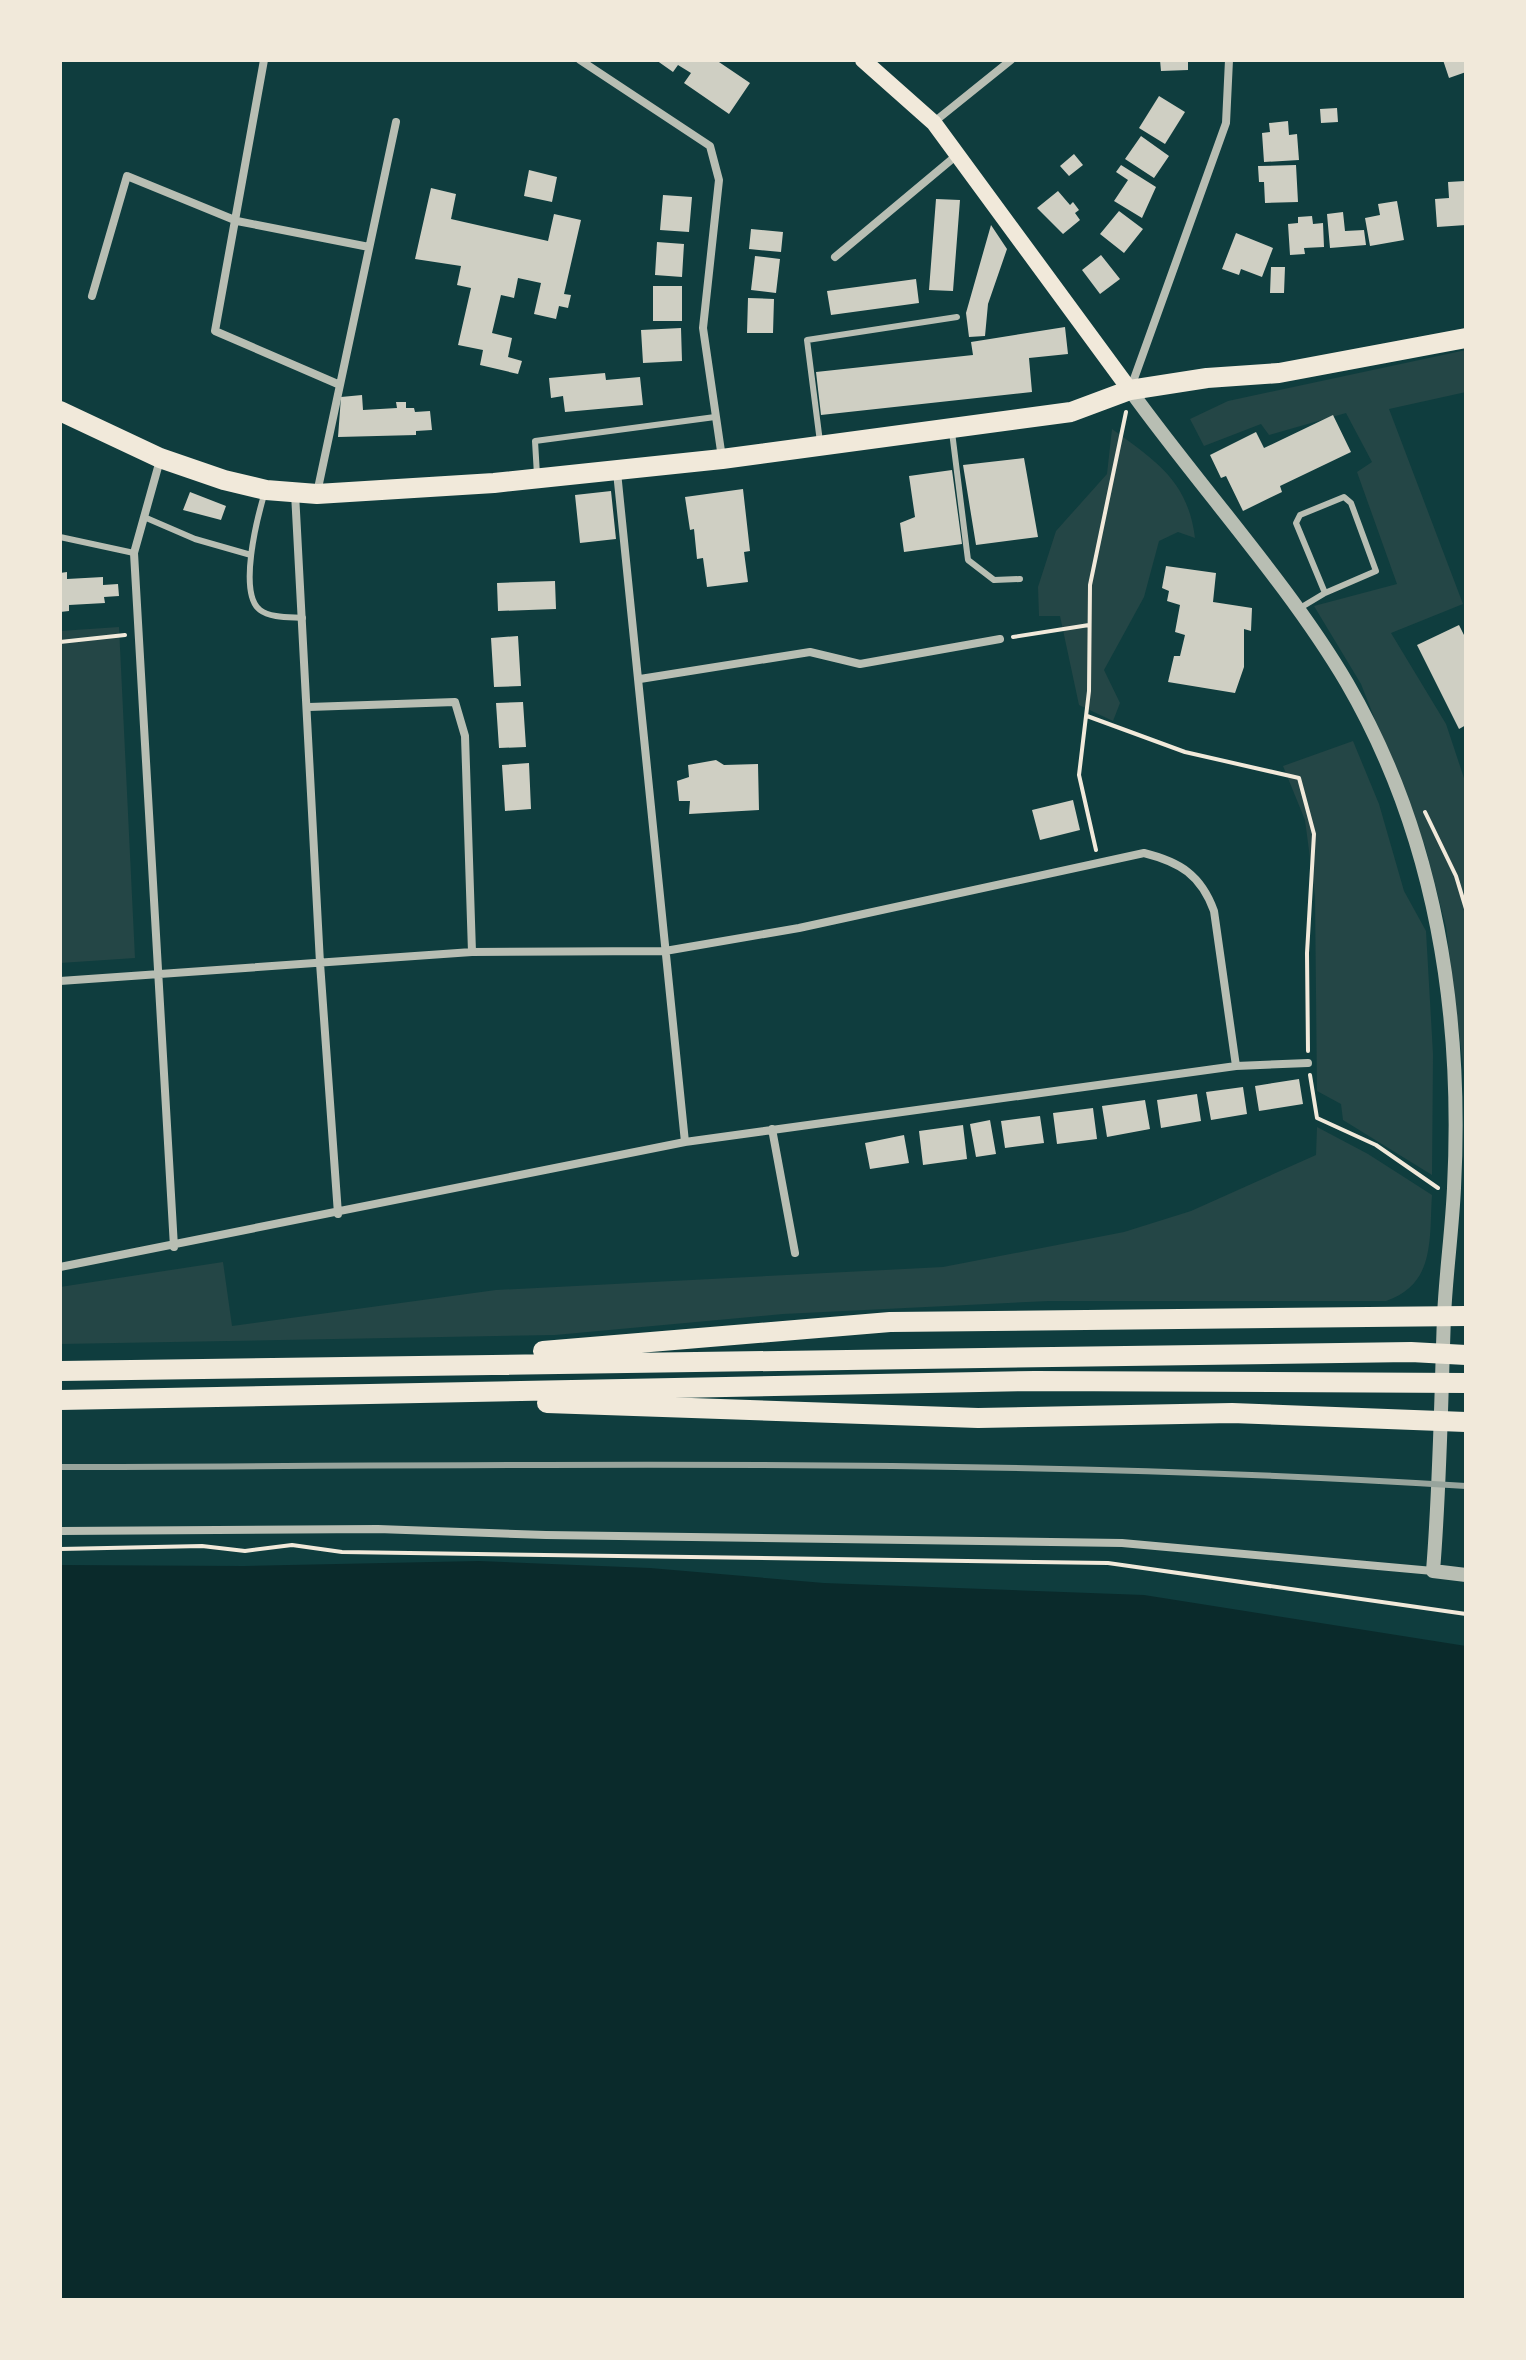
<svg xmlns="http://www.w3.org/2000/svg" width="1526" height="2360" font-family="'Nunito Sans',sans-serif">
	<rect width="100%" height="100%" fill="#0f3d3e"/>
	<!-- green -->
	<path fill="#244646" d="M1466,350v42l-77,17 74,195 -72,29 55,91 20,60v305l-20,-162 -21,-81 -64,-162 -47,-78 83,-22 -40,-112 15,-10 -26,-49 -77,22 -8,-11 -57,22 -14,-27 38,-18z
		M1112,429c44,32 76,52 83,109l-17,-6 -19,9 -15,56 -40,73 16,33 -7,18 -34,-16 -19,-89h-21l-1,-29 18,-56 51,-57z
		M119,627l16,331 -75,5v-332z
		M1353,741l26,63 25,87 22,40 7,123 -1,121 -89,-55 -2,-16 -24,-13 -2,-195 -10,-76 -22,-54z
		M1317,1127l51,27 64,41c-3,43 4,89 -46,106h-337l-266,13 -228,21 -495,9v-57l163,-25 9,64 264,-36 447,-23 181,-35 67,-21 125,-56z"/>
	<!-- water -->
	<path fill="#0a2a2b" d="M479,1561l171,7 174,15 320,12 322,51v654h-1406v-735l184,1z"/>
	<!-- building -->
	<path fill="#cfcfc3" d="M656,60h60l34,23 -21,31 -45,-31 7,-10 -13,-8 -5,7z
		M1160,60h28v10l-27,1z
		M1443,60h23v12l-17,6z
		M1159,96l26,16 -20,32 -26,-16z
		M1337,108l1,14 -17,1 -1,-14z
		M1288,121l1,14 8,-1 2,26 -35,2 -2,-29 8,-1 -1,-9z
		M1141,136l28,20 -15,22 -29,-19z
		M1074,154l9,11 -14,11 -9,-10z
		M1121,165l35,22 -14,31 -28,-17 14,-21 -12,-8z
		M1296,165l2,37 -33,1 -1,-21h-5l-1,-16z
		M529,170l28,7 -5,25 -28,-6z
		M1465,181l1,44 -29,2 -2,-28 14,-1 -1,-16z
		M431,188l25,6 -5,25 97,22 6,-27 27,6 -17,74 7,1 -3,13 -9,-2 -3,13 -22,-5 7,-31 -23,-5 -4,20 -13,-3 -9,38 20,5 -4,19 14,4 -4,13 -38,-9 3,-15 -25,-5 13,-57 -14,-3 4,-19 -46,-7z
		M1058,191l12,14 3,-3 6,8 -4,3 5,7 -17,14 -26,-26z
		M663,195l29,2 -3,35 -29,-2z
		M936,199l24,1 -7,91 -24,-1z
		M1397,201l7,39 -34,6 -5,-28 15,-3 -2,-11z
		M1119,211l24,18 -19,24 -24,-19z
		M1343,212l2,19 19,-1 2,15 -36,3 -3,-34z
		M1312,216l1,8 10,-1 1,24 -20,1 1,6 -15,1 -2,-31 10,-1v-6z
		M991,225l16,24 -19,55 -3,32 -16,1 -3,-24z
		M751,229l32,3 -2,20 -32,-3z
		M1236,233l37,15 -11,29 -21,-8 -2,6 -17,-6z
		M657,242l27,2 -2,33 -27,-2z
		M1101,255l19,24 -20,15 -18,-24z
		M755,256l25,3 -4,34 -25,-3z
		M1271,267h14l-1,26h-14z
		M916,279l3,24 -88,12 -4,-24z
		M653,286h29v35h-29z
		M748,298l26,1 -1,34h-26z
		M1065,327l3,27 -39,4 3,34 -211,23 -5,-43 157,-17 -2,-13z
		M681,328l1,33 -39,2 -2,-33z
		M605,373l1,7 34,-3 3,28 -78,7 -2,-16 -12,2 -2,-20z
		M362,395l1,15 34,-2 -1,-6h10v6h8l1,4 15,-1 2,19 -16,1v4l-78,2 3,-40z
		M1333,415l18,37 -71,34 2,6 -39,19 -17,-35 -5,2 -11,-23 46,-23 8,16z
		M1024,458l14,79 -62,8 -13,-80z
		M952,470l10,74 -58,8 -4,-29 15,-6 -6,-41z
		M743,489l7,62 -6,1 4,30 -41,5 -4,-29 -6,1 -3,-30 -4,1 -5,-33z
		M611,491l5,48 -36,4 -5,-48z
		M190,492l36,14 -5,14 -38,-10z
		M1166,566l50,7 -3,29 39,6 -1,23 -7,-2v38l-9,26 -67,-11 6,-26h6l5,-21 -10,-3 5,-27 -13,-4 2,-10 -7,-3z
		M67,572v7l36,-2v8l15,-1 1,12 -15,1 1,6 -36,2v6l-9,1v-39z
		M555,581l1,28 -58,2 -1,-28z
		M1459,625l7,14v86l-7,4 -42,-84z
		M518,636l3,50 -27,1 -3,-49z
		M523,702l3,45 -27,1 -3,-45z
		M716,760l8,5 34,-1 1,46 -70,4 1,-13h-11l-2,-20 12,-4 -1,-12z
		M529,763l2,46 -26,2 -3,-46z
		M1073,800l7,30 -40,10 -8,-30z
		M1299,1079l4,25 -44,7 -4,-25z
		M1243,1087l4,27 -36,6 -5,-28z
		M1197,1094l4,27 -40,7 -4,-28z
		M1145,1100l5,29 -43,8 -5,-31z
		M1093,1108l4,31 -40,5 -4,-31z
		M1040,1116l4,27 -39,5 -4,-27z
		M990,1120l6,34 -20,3 -6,-33z
		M963,1125l4,34 -44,6 -4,-34z
		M904,1135l5,28 -39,6 -5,-26z"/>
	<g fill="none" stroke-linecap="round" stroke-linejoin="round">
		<!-- path -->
		<path stroke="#f1e9da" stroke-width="4" d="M1013,637l76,-12
			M60,642l65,-7
			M1087,716l98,36 114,26 15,56 -7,119 1,98
			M1425,812l31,64 10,33
			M1096,850l-17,-75 10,-84 1,-106 36,-173
			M1310,1075l7,43 59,27 62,43
			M60,1549l142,-3 43,5 47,-6 50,7 766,11 358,51"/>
		<!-- service -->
		<path stroke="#b8beb3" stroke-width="6" d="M952,432l16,128 26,20 26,-1
			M820,442l-13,-102 150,-23
			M537,475l-2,-34 180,-24
			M264,495c-7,24 -26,98 -4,115 10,8 31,7 43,8
			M1344,497l7,6 25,68 -51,22 -29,-70 4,-8z
			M144,517l51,22 56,16
			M60,537l74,16
			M1300,608l25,-15"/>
		<!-- minor -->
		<path stroke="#b8beb3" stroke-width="8" d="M264,60l-49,271 125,54
			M580,60l130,86 9,34 -16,148 19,130
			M934,122l77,-62
			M835,257l122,-102
			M92,296l35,-120 110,45 132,26
			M1130,390l96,-267 3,-63
			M160,460l-26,93 40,694
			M617,472l68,670
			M295,493l25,470 18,251
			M317,493l79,-371
			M640,679l170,-27 50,12 140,-25
			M309,707l146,-5 10,34 7,216
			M60,981l412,-29 193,-1 134,-23 345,-75c36,9 57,22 70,58l22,155
			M772,1129l23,124
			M60,1267l625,-125 551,-76 72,-3
			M60,1531l318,-2 168,6 576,8 311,28"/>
		<!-- tertiary -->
		<path stroke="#b8beb3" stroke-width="14" d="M1130,390c69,96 158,193 217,293 89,153 116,331 107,505 -2,43 -8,85 -10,128 -3,85 -4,170 -11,255l33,4"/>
		<!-- secondary -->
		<path stroke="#f1e9da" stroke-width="16" d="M863,60l71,63 196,267"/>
		<!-- primary -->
		<path stroke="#f1e9da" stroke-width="20" d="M60,411l100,47 64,22 42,10 51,4 177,-11 228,-24 349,-47 59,-22 77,-12 72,-5 187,-35"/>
		<!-- trunk -->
		<path stroke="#f1e9da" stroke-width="20" d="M543,1351l347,-29 576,-6
			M60,1371l1351,-19 55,3
			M60,1400l975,-19 431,2
			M547,1403l431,15 254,-5 234,9"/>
		<!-- rail -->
		<path stroke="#97a49c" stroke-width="6" d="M60,1467c469,-1 938,-11 1406,19"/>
	</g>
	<!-- border -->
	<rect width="1526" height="2360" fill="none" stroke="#f1e9da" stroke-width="124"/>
</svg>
